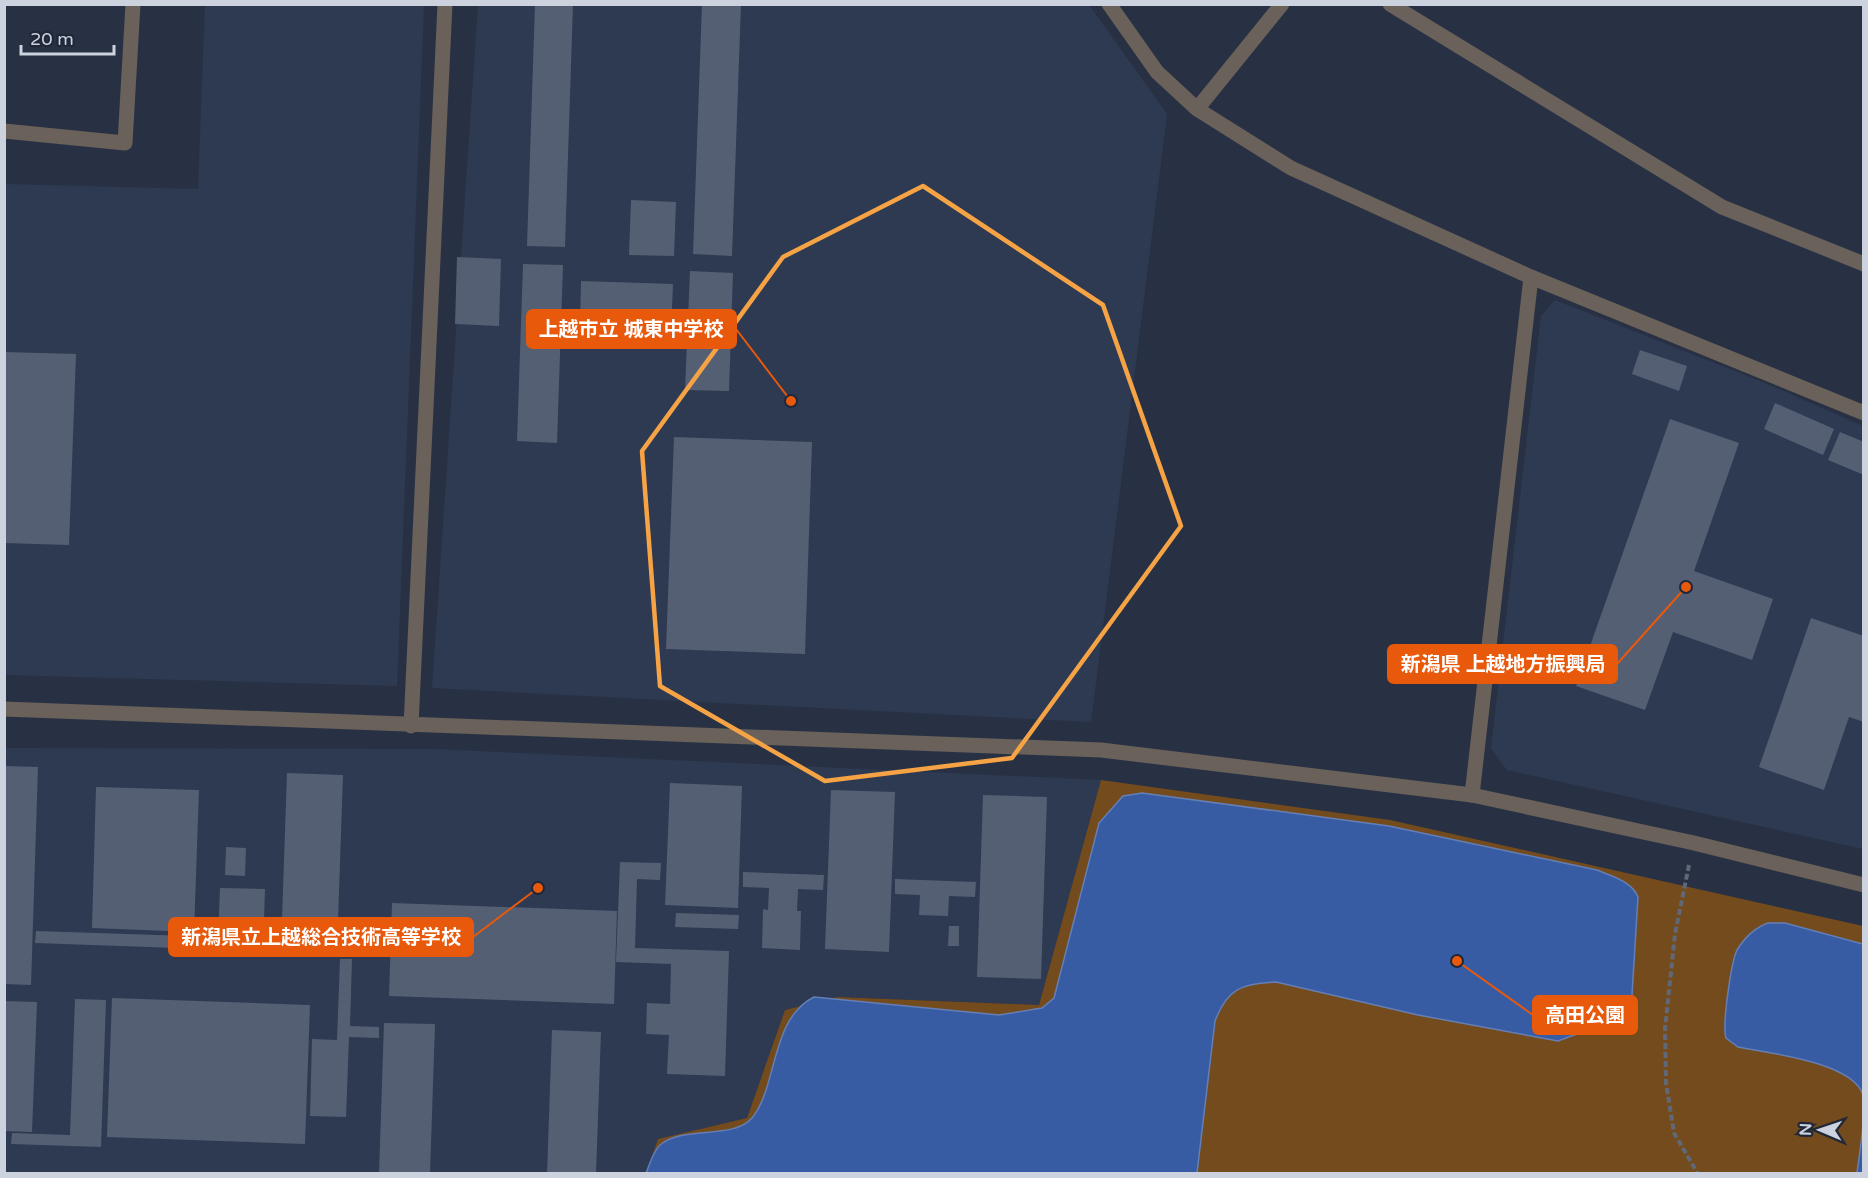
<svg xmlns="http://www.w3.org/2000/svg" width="1868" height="1178" font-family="'Varela Round','Noto Sans JP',sans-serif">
	<rect width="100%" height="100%" fill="#283143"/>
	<!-- built -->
	<path fill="#2e3a52" d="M205,5h219l-27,681 -392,-11 -1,-491 194,5z
		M478,5h611l78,109 -76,608 -659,-34z
		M1555,300l205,81 103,45v423l-356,-79 -16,-22 50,-432z
		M5,748l430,1 666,31 -62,225 -201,-8 -53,13 -38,108 -89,21 -12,34 -641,1z"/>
	<!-- green -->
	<path fill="#744b1d" d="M1101,780l289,40 473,106v247l-1217,1 12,-35 89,-21 38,-108 53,-13 201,8z"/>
	<!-- water -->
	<path fill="#385ca4" stroke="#647fb5" stroke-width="1.5" d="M1142,793l247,33 208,44c14,6 35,11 41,27l-7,114 -6,8 -10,1 -57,21 -140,-26 -142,-33c-34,1 -49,7 -61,39l-18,152h-551c4,-9 7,-22 14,-28 24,-20 73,-5 92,-27 26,-32 18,-99 62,-121l185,18 43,-7 12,-10 45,-175 24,-27z
		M1768,923h17l78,21v229h-6c2,-17 10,-63 6,-78 -10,-33 -95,-42 -125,-48l-12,-9c-4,-13 5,-75 11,-88 8,-13 17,-22 31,-27z"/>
	<!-- building -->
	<path fill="#555f73" d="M535,4h38l-8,243 -38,-1z
		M702,4h39l-9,252 -39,-2z
		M631,200l45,2 -2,54 -45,-1z
		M457,257l44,2 -2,67 -44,-2z
		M523,264l40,1 -6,178 -40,-2z
		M690,271l43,2 -4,118 -44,-1z
		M581,281l92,3 -2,47 -91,-3z
		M1640,350l47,16 -8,25 -47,-17z
		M4,352l72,2 -7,191 -65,-2z
		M1775,403l59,26 -11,26 -59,-26z
		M1670,419l69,24 -45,128 79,28 -21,61 -79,-28 -28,78 -69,-24z
		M1840,432l24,10v33l-36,-15z
		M674,437l138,5 -7,212 -139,-5z
		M1811,618l53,18v86l-15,-5 -25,73 -65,-23z
		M4,766l34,1 -7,218 -27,-1z
		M287,773l56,2 -6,175 -56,-2z
		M670,783l72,3 -4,122 -73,-3z
		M96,787l103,3 -5,142 -102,-4z
		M831,790l64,2 -6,160 -64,-3z
		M983,795l64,2 -6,182 -64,-2z
		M226,847l20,1 -1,28 -20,-1z
		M620,862l41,1 -1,17 -23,-1 -2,69 94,3 -4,125 -58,-2 2,-39 -23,-1 1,-31 23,1 1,-40 -55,-2z
		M743,872l81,3 -1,15 -25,-1 -1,22h4l-1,39 -38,-2 1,-39 5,1 1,-22 -26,-1z
		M895,879l81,3 -1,15 -26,-1 -1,20 -29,-1 1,-20 -25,-1z
		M220,888l45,1 -2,62 -228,-8 1,-12 182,6z
		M392,903l225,8 -3,93 -225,-8z
		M676,913l63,2 -1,14 -63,-2z
		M949,926h10v20h-11z
		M341,937l36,1 -1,19 -35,-1z
		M340,959h12l-2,67 29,1v11l-30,-1 -3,80 -36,-1 2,-77 25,1z
		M112,998l198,7 -5,139 -198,-7z
		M75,999l31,1 -5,147 -90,-3 1,-11 58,2z
		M4,1001l33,1 -5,130 -28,-1z
		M384,1023l51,1 -5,150h-51z
		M552,1030l49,2 -5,142h-49z"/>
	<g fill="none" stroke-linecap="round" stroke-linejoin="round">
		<!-- path -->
		<path stroke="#606878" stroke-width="4" stroke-dasharray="6 3" stroke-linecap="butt" d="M1689,865l-14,69 -10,95 1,54 8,50 24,41"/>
		<!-- minor -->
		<path stroke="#69615a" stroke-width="15" d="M1109,4l48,68 40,37 94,59 240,109 -59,518
			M1390,4l332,203 142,57
			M1197,109l85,-105
			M4,131l121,12 8,-139
			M1531,277l333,136
			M411,726l34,-722"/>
		<!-- tertiary -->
		<path stroke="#69615a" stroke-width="15" d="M4,709l1097,41 371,45 222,48 170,42"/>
	</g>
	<!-- marked area -->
	<path fill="none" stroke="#f5a345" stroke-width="4.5" stroke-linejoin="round" d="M923,186l180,119 78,221 -169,232 -187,23 -165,-95 -18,-235 141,-194z"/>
	<!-- callouts -->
	<path fill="none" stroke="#e8590c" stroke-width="2" d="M791 401L736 329M1686 587L1617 664M538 888L473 937M1457 961L1533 1015"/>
	<g fill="#e8590c" stroke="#1f2738" stroke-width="2">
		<circle cx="791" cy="401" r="6"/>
		<circle cx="1686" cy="587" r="6"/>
		<circle cx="538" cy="888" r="6"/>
		<circle cx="1457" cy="961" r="6"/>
	</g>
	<g fill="#e8590c" stroke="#e8590c" stroke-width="2">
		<rect x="527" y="310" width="209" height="38" rx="6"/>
		<rect x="1388" y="645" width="229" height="38" rx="6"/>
		<rect x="169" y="918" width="304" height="38" rx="6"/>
		<rect x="1533" y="996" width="104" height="38" rx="6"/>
	</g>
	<g font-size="20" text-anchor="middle" font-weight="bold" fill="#fff">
		<text x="631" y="336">上越市立 城東中学校</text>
		<text x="1503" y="671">新潟県 上越地方振興局</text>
		<text x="321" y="944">新潟県立上越総合技術高等学校</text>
		<text x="1585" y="1022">高田公園</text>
	</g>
	<!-- border -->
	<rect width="1868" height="1178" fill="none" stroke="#ccd2de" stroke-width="12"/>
	<!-- north arrow -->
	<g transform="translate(1820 1130) rotate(272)" stroke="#1f2738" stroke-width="4.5" paint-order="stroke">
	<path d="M0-4.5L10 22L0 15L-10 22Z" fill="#ccd2de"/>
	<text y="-9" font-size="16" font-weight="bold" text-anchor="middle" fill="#ccd2de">N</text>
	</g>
	<!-- scale -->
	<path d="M21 45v9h93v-9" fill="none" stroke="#ccd2de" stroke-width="3"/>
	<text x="30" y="45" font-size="18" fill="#ccd2de" stroke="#1f2738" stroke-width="4.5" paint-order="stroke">20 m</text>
</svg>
